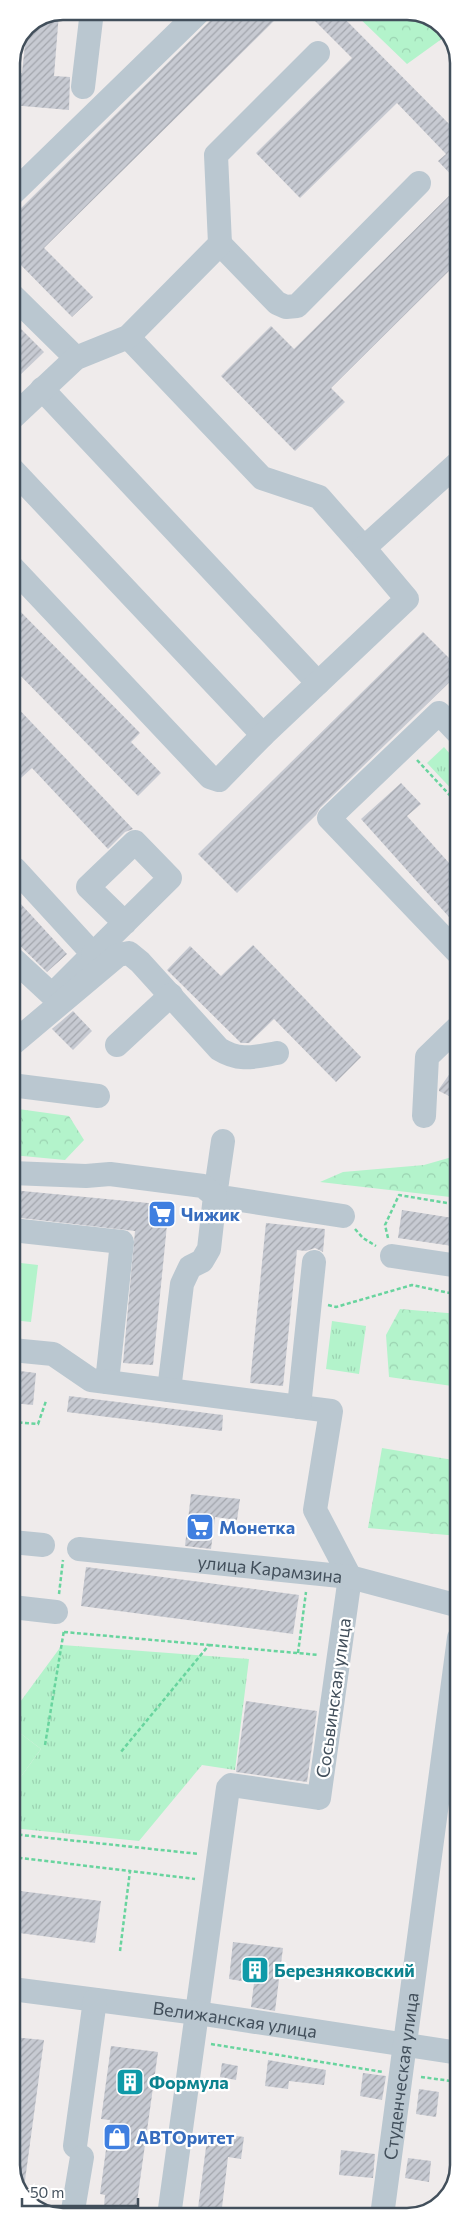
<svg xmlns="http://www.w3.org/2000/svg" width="470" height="2228" font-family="Commissioner,sans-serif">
	<defs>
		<pattern id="forest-crowns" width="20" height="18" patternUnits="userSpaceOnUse" patternTransform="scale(1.25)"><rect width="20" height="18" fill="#b3f3cb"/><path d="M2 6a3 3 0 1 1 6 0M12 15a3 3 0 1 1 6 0" fill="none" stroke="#9bd2b1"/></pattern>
		<pattern id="park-tufts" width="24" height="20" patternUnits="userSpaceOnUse" patternTransform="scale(1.25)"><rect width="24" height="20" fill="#b3f3cb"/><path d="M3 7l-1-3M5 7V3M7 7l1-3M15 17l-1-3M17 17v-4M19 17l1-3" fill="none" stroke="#9bd2b1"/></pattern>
		<pattern id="building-hatch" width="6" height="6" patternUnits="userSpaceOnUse" patternTransform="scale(1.25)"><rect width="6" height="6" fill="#c7cad2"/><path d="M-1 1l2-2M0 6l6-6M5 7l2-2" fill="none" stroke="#a3a6ad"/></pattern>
	</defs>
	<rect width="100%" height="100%" fill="#efebeb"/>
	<!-- forest -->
	<path fill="url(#forest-crowns)" d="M353,12h60l8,3 22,23 -36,26z
		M11,1108l58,8 15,24 -19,20 -53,-5z
		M459,1155v43l-139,-16 23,-10 81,-7z
		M400,1309l59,5v73l-70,-10 -3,-42z
		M382,1448l77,13v75l-91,-8z"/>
	<!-- park -->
	<path fill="url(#park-tufts)" d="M444,747l14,16v33l-31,-33z
		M332,1321l34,5 -7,48 -33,-5z
		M62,1645l187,14 -14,111 -33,-5 -63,76 -127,-13v-39l29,-40 -29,-22v-14z"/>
	<!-- pitch -->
	<path fill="#b3f3cb" d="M12,1262l26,3 -7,57 -19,-2z
		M12,1727l29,22 -29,40z"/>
	<!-- building -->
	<path fill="url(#building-hatch)" d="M220,11l63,1 -239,236 49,49 -21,20 -61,-62v-37z
		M306,12h32l120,121v49l-20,-21 8,-7 -49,-51 -97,95 -44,-45 96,-95z
		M59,13l-5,63 16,1 -1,33 -58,-5v-32h11l5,-47z
		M458,187v75l-127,126 14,14 -50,49 -74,-75 50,-50 23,23z
		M11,319l33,33 -26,25 -7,-7z
		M11,602l129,131 -9,9 30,31 -23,23 -127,-130z
		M423,632l35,35v7l-138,134 -4,7 -79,78 -39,-39z
		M11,701l122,128 -8,3 -17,17 -76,-81 -21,19z
		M401,783l20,21 -14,12 51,57v54l-97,-108z
		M20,903l47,51 -20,18 -36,-35v-25z
		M253,945l108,112 -25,25 -62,-63 -25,24h-8l-74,-73 23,-24 31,30z
		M73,1011l19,20 -19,19 -21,-21z
		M458,1062v34h-9l-10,-5v-2z
		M12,1190l157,15 -16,160 -30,-2 12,-132 -123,-14z
		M402,1210l57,9v28l-61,-9z
		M266,1223l59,6 -2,23 -8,-4 -9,3 -9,-1 -14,136 -33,-3z
		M12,1370l24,3 -3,32 -21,-2z
		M69,1396l154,19 -1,16 -155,-19z
		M191,1494l49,5 -3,21 -22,-3 -4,32 -26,-3z
		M86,1567l213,28 -6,39 -212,-28z
		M246,1701l71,10 -10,71 -71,-10z
		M12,1890l89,11 -6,42 -83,-11z
		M233,1942l50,6 -8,63 -24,-4 3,-24 -25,-4z
		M12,2037l32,3 -21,155 -11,-23z
		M111,2046l47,6 -23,164h-32l2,-21 -5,-1 10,-74 -9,-1z
		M268,2060l58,10 -2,15 -35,-4 -1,8 -23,-3z
		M222,2063l16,3 -2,14 -16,-3z
		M363,2073l23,3 -4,24 -22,-4z
		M419,2089l20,3 -3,25 -20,-3z
		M208,2132l36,5 -3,22 -13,-2 -7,59h-24z
		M341,2150l34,4 -2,24 -34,-3z
		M408,2158l23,3 -2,21 -24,-4z"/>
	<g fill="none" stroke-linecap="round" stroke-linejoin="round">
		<!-- path -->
		<path stroke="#68d49e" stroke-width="2.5" stroke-dasharray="4 2.5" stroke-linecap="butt" d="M417,760l41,44
			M355,1229l8,9 13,8
			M388,1238l-3,-13 14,-30 60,10
			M328,1305l8,2 76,-22 47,10
			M12,1422l26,2 8,-23
			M59,1594l4,-34
			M64,1632l145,13 -89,108
			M209,1645l110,10
			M298,1653l8,-61
			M45,1745l19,-115
			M12,1834l187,20
			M12,1857l118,14
			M120,1951l10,-80 65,8
			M211,2044l172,28
			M421,2077l38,5"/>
		<!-- minor -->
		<g stroke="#bac7d0" stroke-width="24">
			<path d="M83,87l9,-76"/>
			<path d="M11,195l189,-184"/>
			<path d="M220,244l57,59 9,4 11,-1 122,-123"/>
			<path d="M11,294l65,64"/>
			<path d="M128,337l134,141 57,19 45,51"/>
			<path d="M42,389l276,294"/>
			<path d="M11,419l65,-61 52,-21 92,-93 -4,-89 102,-102"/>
			<path d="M11,468l252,267"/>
			<path d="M11,566l199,211 9,3 44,-45 144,-136 -43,-51 94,-85"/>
			<path d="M458,733l-19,-20 -110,105 129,135"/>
			<path d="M11,870l4,-1 78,85 -41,41 -41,-38"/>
			<path d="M93,954l77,-76 -35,-36 -47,45 37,36"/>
			<path d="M11,1045l107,-90 11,-2 11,9 79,87c21,13 35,8 58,4"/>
			<path d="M117,1045l54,-50"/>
			<path d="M11,1085l87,11"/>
			<path d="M424,1116l3,-59 31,-30"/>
			<path d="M223,1141l-8,55 128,20"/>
			<path d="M12,1173l74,3 24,-2 93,12 12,10 -6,53 -7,12 -12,6 -8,17 -13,106"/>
			<path d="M12,1230l110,12 -15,140"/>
			<path d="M392,1256l67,10"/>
			<path d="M12,1350l41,4 38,26 240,31 -16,99 35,67 -31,221 -88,-13 -3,3 -59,428"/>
			<path d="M299,1407l15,-145"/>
			<path d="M12,1542l31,3"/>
			<path id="s1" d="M79,1549l271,28 109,29"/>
			<path d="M12,1607l44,5"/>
			<path id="s2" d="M12,1989l185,24 262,40"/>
			<path d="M75,2146l20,-146"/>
			<path d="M72,2216l10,-59"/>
			<path id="s3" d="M382,2216l77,-578"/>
		</g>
	</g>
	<!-- icons -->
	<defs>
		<symbol id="supermarket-square" viewBox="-11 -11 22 22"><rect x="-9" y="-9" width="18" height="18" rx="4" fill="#3f7fe0" stroke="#fff"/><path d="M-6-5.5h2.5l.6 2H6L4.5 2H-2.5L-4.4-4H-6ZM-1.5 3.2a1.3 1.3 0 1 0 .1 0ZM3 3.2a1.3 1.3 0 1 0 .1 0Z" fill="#fff"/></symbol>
		<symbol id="building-square" viewBox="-11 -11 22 22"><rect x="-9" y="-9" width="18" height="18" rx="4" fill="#0f9aa8" stroke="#fff"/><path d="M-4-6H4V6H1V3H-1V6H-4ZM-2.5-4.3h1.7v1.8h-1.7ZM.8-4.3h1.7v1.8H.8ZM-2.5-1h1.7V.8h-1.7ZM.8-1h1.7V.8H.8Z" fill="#fff"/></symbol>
		<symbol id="shop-square" viewBox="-11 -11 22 22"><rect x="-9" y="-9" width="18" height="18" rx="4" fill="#3f7fe0" stroke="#fff"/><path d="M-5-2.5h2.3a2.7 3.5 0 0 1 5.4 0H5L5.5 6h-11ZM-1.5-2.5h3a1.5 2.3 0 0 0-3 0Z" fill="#fff"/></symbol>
	</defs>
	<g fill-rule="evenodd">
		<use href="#supermarket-square" x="146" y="1198" width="32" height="32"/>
		<use href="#supermarket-square" x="184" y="1511" width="32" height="32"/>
		<use href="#building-square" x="239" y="1954" width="32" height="32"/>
		<use href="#building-square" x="114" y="2066" width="32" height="32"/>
		<use href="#shop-square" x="101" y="2121" width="32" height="32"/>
	</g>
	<g text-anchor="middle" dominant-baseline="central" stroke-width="4.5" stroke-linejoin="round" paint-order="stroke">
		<!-- shop labels -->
		<g font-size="18" font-weight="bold" fill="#366cbe" stroke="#fff" text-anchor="start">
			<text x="181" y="1214">Чижик</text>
			<text x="219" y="1527">Монетка</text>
			<text x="136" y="2137">АВТОритет</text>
		</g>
		<!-- street labels -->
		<g font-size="18" fill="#424f5b" stroke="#fff">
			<text stroke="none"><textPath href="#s1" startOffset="192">улица Карамзина</textPath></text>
			<text transform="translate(333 1698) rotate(-82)">Сосьвинская улица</text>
			<text stroke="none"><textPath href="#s2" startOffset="225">Велижанская улица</textPath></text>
			<text stroke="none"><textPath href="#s3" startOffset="141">Студенческая улица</textPath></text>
		</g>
		<!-- culture labels -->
		<g font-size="18" font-weight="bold" fill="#0d838f" stroke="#fff" text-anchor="start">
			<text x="274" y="1970">Березняковский</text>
			<text x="149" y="2082">Формула</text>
		</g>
	</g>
	<!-- crop -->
	<path d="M0 0H470V2228H0ZM63 20H407A43 43 0 0 1 450 63V2165A43 43 0 0 1 407 2208H63A43 43 0 0 1 20 2165V63A43 43 0 0 1 63 20Z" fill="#fff" fill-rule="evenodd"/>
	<path fill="none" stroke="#424f5b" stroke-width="2.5" d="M63 20H407A43 43 0 0 1 450 63V2165A43 43 0 0 1 407 2208H63A43 43 0 0 1 20 2165V63A43 43 0 0 1 63 20Z"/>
	<!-- scale -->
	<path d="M22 2198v8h116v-8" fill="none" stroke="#424f5b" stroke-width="2.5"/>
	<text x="30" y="2198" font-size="15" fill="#424f5b" stroke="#ffffff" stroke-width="4" paint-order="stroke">50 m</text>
</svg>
